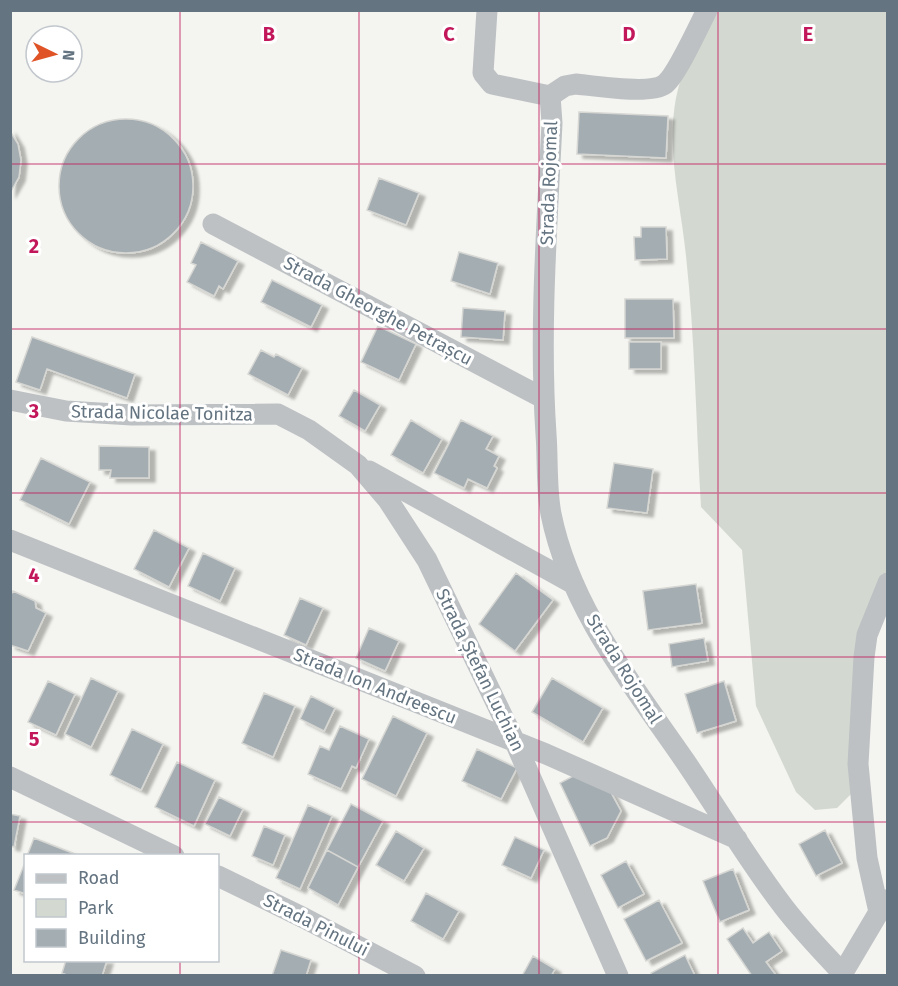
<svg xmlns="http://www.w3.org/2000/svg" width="898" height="986" font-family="'Fira Sans',sans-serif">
	<defs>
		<filter id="shadow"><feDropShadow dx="6" dy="4" stdDeviation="1.5" flood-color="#0004"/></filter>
	</defs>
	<rect width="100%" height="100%" fill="#f4f4f0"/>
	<!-- green -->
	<path fill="#d3d9d0" d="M715,11h172v588l-16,51 -20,144 -14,14 -22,2 -19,-18 -40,-86 -14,-156 -41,-43c-5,-83 -6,-168 -15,-251 -5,-51 -20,-106 -10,-158 6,-32 23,-61 39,-87z"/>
	<!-- building -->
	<path fill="#a4adb2" stroke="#d6d6d3" stroke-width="1.5" filter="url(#shadow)" d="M579,112l89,4 -2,42 -89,-4z
		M59 186a67 67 0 1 1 134 0a67 67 0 1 1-134 0Z
		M10,131l8,13 3,16 -2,17 -9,16z
		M379,178l40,15 -13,32 -39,-15z
		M641,227h25l1,32 -32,1 -1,-23h7z
		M201,242l37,19 -15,28 -4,-3 -5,10 -27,-14 9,-17 -5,-2z
		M459,252l39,11 -8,31 -39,-13z
		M272,280l50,25 -11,22 -50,-25z
		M625,299h48l1,39h-49z
		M463,308l42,3 -2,29 -42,-3z
		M378,326l38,18 -17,36 -38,-18z
		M32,337l103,37 -8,24 -80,-29 -7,21 -24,-8z
		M629,342h32v27h-32z
		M261,350l13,7 2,-3 26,14 -14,27 -40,-21z
		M354,390l26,15 -15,26 -26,-15z
		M411,420l31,19 -19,34 -32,-18z
		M461,420l32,16 -7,13 13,7 -5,10 3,2 -10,20 -19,-9 -4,9 -30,-15z
		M99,446l50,1v31h-39l1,-8h-12z
		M41,458l49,24 -21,42 -49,-24z
		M614,463l39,6 -6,44 -40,-5z
		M154,530l35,18 -20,39 -35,-18z
		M203,553l32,15 -15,33 -32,-15z
		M516,573l37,27 -38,51 -36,-27z
		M696,584l6,39 -54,7 -5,-39z
		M13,591l22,10 1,7 10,5 -18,38 -18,-6v-49z
		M300,598l23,10 -17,37 -22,-10z
		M369,628l30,13 -14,30 -29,-13z
		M704,638l4,23 -36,6 -3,-23z
		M91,678l27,13 -27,56 -26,-13z
		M552,678l51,30 -20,34 -51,-30z
		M48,681l27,13 -19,41 -28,-13z
		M724,681l12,40 -39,12 -12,-39z
		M264,693l31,13 -22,51 -31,-14z
		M311,696l24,12 -11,23 -24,-12z
		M393,716l34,17 -31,63 -34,-17z
		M340,726l29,13 -13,29 -4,-2 -11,23 -33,-15 12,-28 9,4z
		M132,729l31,15 -22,46 -31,-15z
		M477,749l40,19 -16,31 -39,-18z
		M177,762l38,18 -21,46 -39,-19z
		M577,774l33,17 11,20 -14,27 -17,8 -30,-63z
		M219,797l24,12 -13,27 -25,-12z
		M351,804l32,17 -25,46 -31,-17z
		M308,805l24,11 -32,73 -24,-11z
		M10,814l10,2 -6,31 -4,-1z
		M264,826l21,9 -12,30 -21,-9z
		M825,830l17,33 -26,13 -17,-32z
		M396,831l28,17 -20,33 -28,-16z
		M515,837l29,13 -13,28 -29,-13z
		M34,838l41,16 -1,2h-47z
		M327,850l31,17 -20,38 -30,-17z
		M26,860v34l-12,-4z
		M626,861l18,33 -26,14 -17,-33z
		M733,869l16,41 -29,12 -17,-41z
		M426,893l33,18 -16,28 -32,-18z
		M659,900l23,43 -36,18 -22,-42z
		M743,928l10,15 16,-11 13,19 -16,11 9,12 -2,2h-21l-25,-37z
		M281,950l30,10 -5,16h-34z
		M685,955l10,21h-43l-1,-3z
		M533,956l22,13 -4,7h-29z
		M66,960h41l-5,16h-33l-7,-3z"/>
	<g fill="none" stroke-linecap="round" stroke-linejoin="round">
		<!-- minor -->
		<path stroke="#bdc1c4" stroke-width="21" d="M487,10l-4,63 9,11 58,12 15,-10 11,-2c19,2 75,11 89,0 11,-8 34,-58 42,-74
			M550,96l2,27c-5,103 -13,208 -6,311 2,26 0,54 5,80 19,94 81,170 134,247 32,47 61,96 95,141 19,26 41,48 62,71
			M213,224l330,174
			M10,400l56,11 66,4 146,-1 31,16 49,35 30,35 39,60 88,182 103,234
			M369,471l205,113
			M10,540l536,214 191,85
			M10,777l164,79
			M218,876l86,42 111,58
			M879,912l-12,-54 -9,-94 6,-107 3,-22 21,-52
			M841,976l45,-76"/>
	</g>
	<!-- grid -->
	<path fill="none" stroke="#c2185b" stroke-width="1.5" stroke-opacity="0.55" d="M180,10v846M359,10v966M539,10v966M718,10v966M10,164h878M10,329h878M10,493h878M10,657h878M10,822h878M180,960v16"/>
	<g text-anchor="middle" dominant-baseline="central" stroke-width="6" stroke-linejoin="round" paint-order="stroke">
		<!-- street labels -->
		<g font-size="18" fill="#647481" stroke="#fff">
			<text transform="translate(549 183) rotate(-88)">Strada Rojomal</text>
			<text transform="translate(378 311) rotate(28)">Strada Gheorghe Petrașcu</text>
			<text transform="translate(162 413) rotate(1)">Strada Nicolae Tonitza</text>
			<text transform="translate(624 669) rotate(58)">Strada Rojomal</text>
			<text transform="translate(480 670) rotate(64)">Strada Ștefan Luchian</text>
			<text transform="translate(375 686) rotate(22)">Strada Ion Andreescu</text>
			<text transform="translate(316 925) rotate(27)">Strada Pinului</text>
		</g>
	</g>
	<g font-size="20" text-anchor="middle" font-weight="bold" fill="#c2185b" stroke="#fff" stroke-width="6" stroke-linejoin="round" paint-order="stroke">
		<text x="269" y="41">B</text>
		<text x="449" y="41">C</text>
		<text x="629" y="41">D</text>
		<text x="808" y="41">E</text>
		<text x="34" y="253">2</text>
		<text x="34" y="418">3</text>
		<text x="34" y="582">4</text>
		<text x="34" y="746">5</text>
	</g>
	<!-- border -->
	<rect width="898" height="986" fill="none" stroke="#647481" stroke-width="24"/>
	<!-- legend -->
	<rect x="24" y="854" width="195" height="108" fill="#ffffff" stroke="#c1c7cd" stroke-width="1.5"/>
	<rect x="36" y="874" width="30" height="9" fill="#bdc1c4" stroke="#c1c7cd" stroke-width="1.5"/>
	<text x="78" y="884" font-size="18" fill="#647481">Road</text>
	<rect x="36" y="899" width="30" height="18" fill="#d3d9d0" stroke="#c1c7cd" stroke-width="1.5"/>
	<text x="78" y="914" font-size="18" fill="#647481">Park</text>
	<rect x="36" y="929" width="30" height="18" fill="#a4adb2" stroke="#c1c7cd" stroke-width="1.5"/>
	<text x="78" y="944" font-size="18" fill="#647481">Building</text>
	<!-- north arrow -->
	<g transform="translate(54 54) rotate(95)"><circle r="28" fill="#ffffff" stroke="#c1c7cd" stroke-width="1.5"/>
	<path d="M0-4.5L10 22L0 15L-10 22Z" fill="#df5326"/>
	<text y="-9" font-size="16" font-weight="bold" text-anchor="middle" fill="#647481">N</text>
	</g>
</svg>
